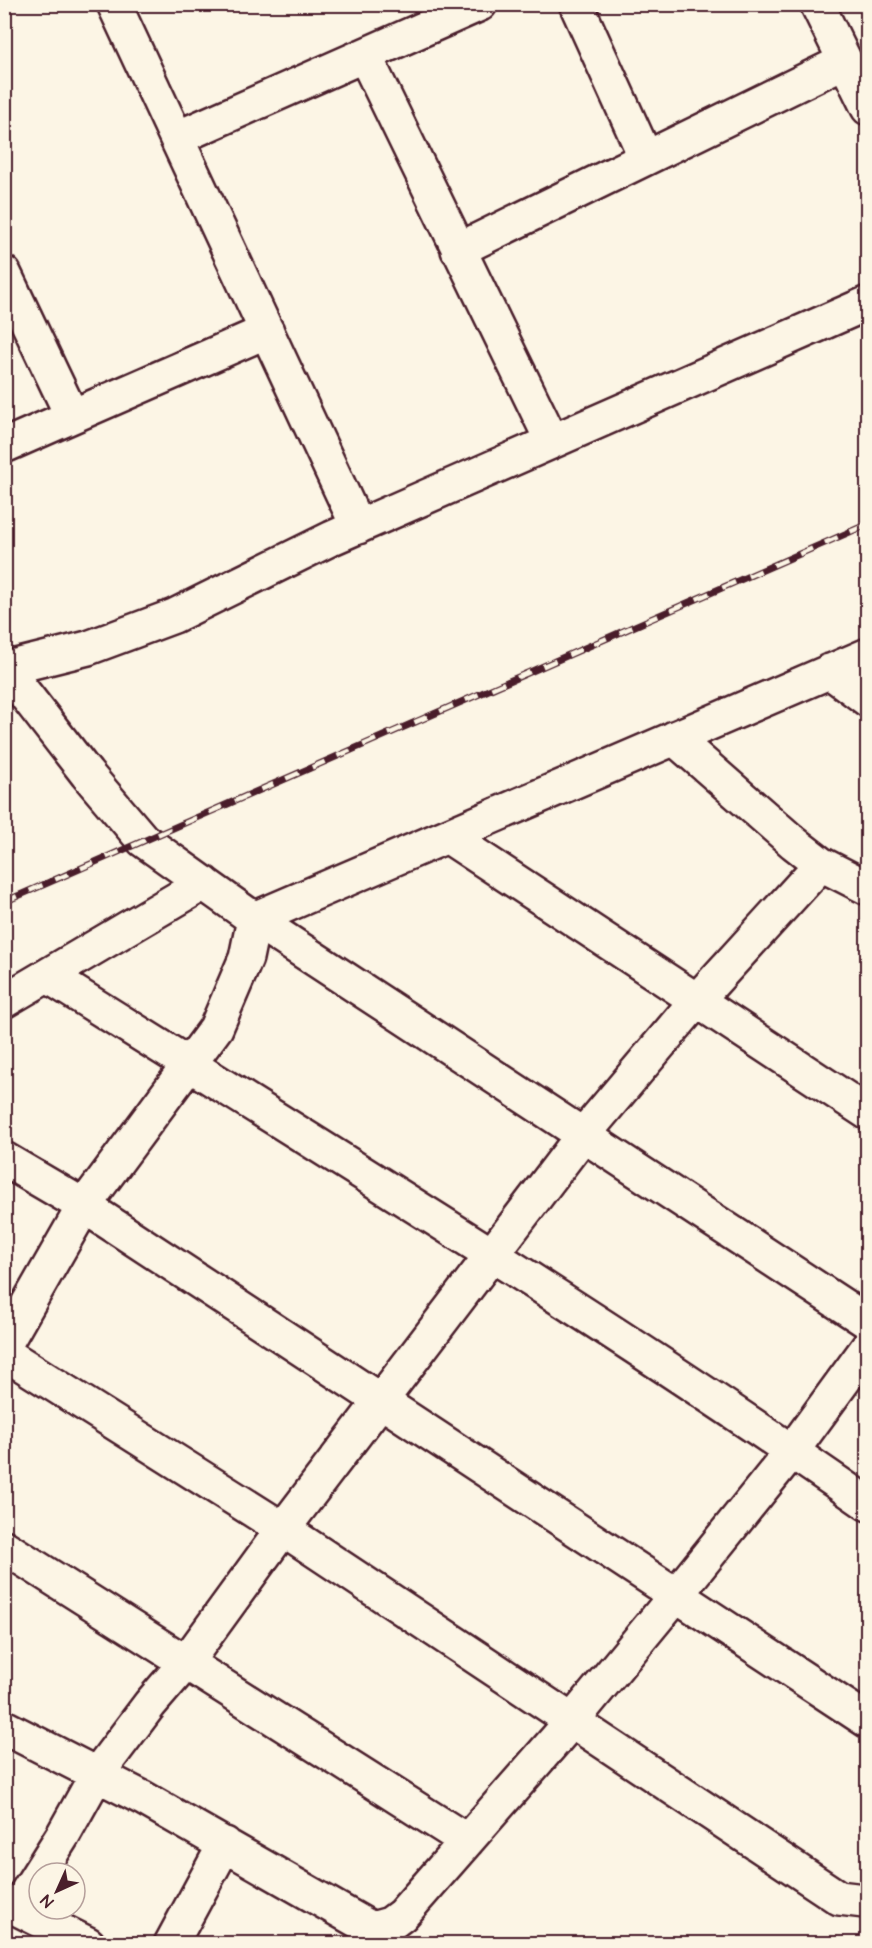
<svg xmlns="http://www.w3.org/2000/svg" width="872" height="1948" font-family="'Architects Daughter',sans-serif">
	<rect width="100%" height="100%" fill="#fcf5e5"/>
	<filter id="ink" filterUnits="userSpaceOnUse"><feTurbulence type="fractalNoise" baseFrequency=".0167" numOctaves="2"/><feDisplacementMap in="SourceGraphic" scale="12" xChannelSelector="R" yChannelSelector="G"/><feConvolveMatrix kernelMatrix="1 2 1 2 8 2 1 2 1" color-interpolation-filters="sRGB"/></filter>
	<g filter="url(#ink)">
		<g fill="none" stroke-linecap="round" stroke-linejoin="round">
			<defs>
				<path id="minor" d="M114,4l244,523
					M576,4l70,154
					M817,4l51,104
					M365,56l187,385
					M177,138l303,-134
					M458,250l387,-189
					M4,273l68,143
					M4,446l263,-115
					M4,667l83,107 56,66 111,79 614,403
					M4,669l84,-21 86,-32 158,-78 536,-235
					M829,671l39,29
					M674,738l120,105 27,21 47,24
					M447,836l421,277
					M254,919l614,-264
					M48,976c275,173 553,342 820,528
					M4,1001l200,-118
					M4,1159l80,47 784,515
					M4,1346l80,-140 132,-178 30,-70 8,-39
					M4,1353l279,176 556,369 25,3 4,-1
					M4,1547l463,294
					M4,1727l139,71 229,131 18,-5 12,-9 170,-194 104,-126 116,-144 76,-104
					M4,1902l84,42
					M17,1908l46,-73 34,-61 53,-70 37,-43 96,-132 300,-394 114,-135 124,-136
					M171,1944l54,-100"/>
			</defs>
			<!-- minor casing -->
			<use href="#minor" stroke="#4a1f2b" stroke-width="38"/>
			<!-- minor -->
			<use href="#minor" stroke="#fcf5e5" stroke-width="33"/>
			<defs>
				<path id="rail" d="M4,902l864,-378"/>
			</defs>
			<!-- rail casing -->
			<use href="#rail" stroke="#4a1f2b" stroke-width="7"/>
			<!-- rail -->
			<use href="#rail" stroke="#fcf5e5" stroke-width="4.5" stroke-dasharray="14" stroke-linecap="butt"/>
		</g>
	</g>
	<!-- margin -->
	<rect width="872" height="1948" fill="none" stroke="#fcf5e5" stroke-width="24"/>
	<rect x="12" y="12" width="848" height="1924" fill="none" stroke="#4a1f2b" stroke-width="2" filter="url(#ink)"/>
	<!-- north arrow -->
	<g transform="translate(57 1891) rotate(225)"><circle r="28" fill="#fcf5e5" stroke="#b59f9b" stroke-width="1.5"/>
	<path d="M0-4.5L10 22L0 15L-10 22Z" fill="#4a1f2b"/>
	<text y="-9" font-size="16" font-weight="bold" text-anchor="middle" fill="#4a1f2b">N</text>
	</g>
</svg>
